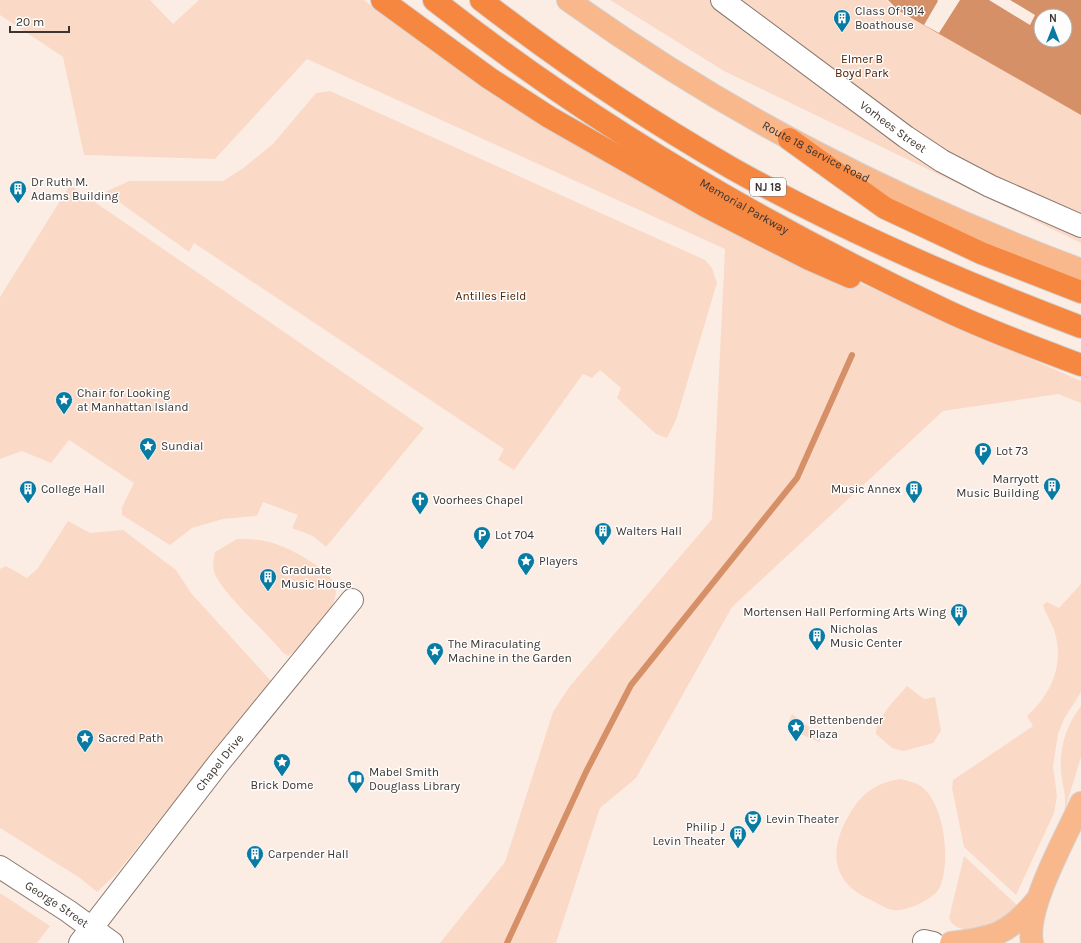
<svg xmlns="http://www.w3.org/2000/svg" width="1081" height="943" font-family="Karla,sans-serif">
	<rect width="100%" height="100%" fill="#fcede4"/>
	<!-- green -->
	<path fill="#fbd9c7" d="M0,0h150l23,24 26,-24h165l21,17 310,193 386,171v22l-23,-9 -115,17 -211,196 -96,171 -36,30 -44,135h-116l65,-81 48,-150 17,-26 142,-167 13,-270 -418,-190 -92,100 -131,-4 -21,-98 -63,-42z
		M610,0h276l17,15 178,87v141l-357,-172z
		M330,91l375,169 7,8 5,15 -41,137 -9,18 -11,-4 -39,-36 4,-10 -21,-18 -8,8 -9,-4 -69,96 -16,-10 6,-11 -310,-206 -5,9 -84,-60 24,-11h94l19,-12 31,-25 43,-51z
		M70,185l354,243 -98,119 -13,-11 -21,-8 6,-13 -35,-13 -6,14 -34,3 -31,9 -22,17 -48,-30v-8l12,-24 -65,-43 -18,23 -29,-12 -22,8v-162z
		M68,521l22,12 33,-3 53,40 15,23 80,88 -155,193 -19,18 -17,-14 -80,-50v-259l6,-3 21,12 11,-10z
		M237,539c12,0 24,0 36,4 15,4 61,28 63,45 1,16 -11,29 -20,40 -9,10 -16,21 -28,28l-6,-4c-15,-20 -63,-61 -68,-81 -2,-6 0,-13 1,-19z
		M1081,584v108l-17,27 -6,15 -5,32 4,30 -3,17 -38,82 -52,-48 -12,-59 1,-8 80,-54 -6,-10c24,-22 37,-50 28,-83 -3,-10 -9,-18 -12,-28l4,-3 12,6z
		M907,686l17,13 11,-2 6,34 -8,12 -29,8 -12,-3 -16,-14c-1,-15 21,-36 31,-48z
		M1081,706v51l-17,56c3,-15 -1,-26 -3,-40 -2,-24 5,-48 20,-67z
		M792,714l30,23 -3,5 -19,-8 2,-5 -14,-6z
		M901,779c6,2 13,3 18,6 26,16 32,76 21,102 -5,12 -34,25 -47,23 -7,-1 -16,-7 -22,-10 -43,-19 -42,-54 -19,-90 11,-18 28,-29 49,-31z
		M964,856l54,50c-13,14 -59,37 -69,12z
		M0,893l50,33 -13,17h-37z"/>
	<!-- water -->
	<path fill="#d59067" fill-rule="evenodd" d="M888,0h193v115l-182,-104zM1041,16h24v24h-24z"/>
	<!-- pier -->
	<path fill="#fcede4" d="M937,0h23l-21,33 -15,-8 14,-24z
		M989,0h21l25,15 -5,10z"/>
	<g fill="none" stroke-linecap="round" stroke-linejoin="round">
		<!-- stream -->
		<path stroke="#d59067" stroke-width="6" d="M507,943l79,-171 45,-87 166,-207 55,-123"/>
		<defs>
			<g id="minor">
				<path id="s1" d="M722,0l184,137 36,24 48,25 91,40"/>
				<path id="s2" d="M0,867l68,44 44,32"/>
				<path d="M924,941l9,2"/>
				<path id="s3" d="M80,943l138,-179 134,-164"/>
			</g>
			<g id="major">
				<path id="s4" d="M568,0c162,116 327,200 513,270"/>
				<path d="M951,943c42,-5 58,-9 85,-42"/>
				<path d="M1032,943c-7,-35 34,-106 49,-140"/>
			</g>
			<g id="highway">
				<path d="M382,0l107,78 60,39 158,90 102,52 41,18"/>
				<path id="s5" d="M434,0c157,124 330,225 511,310 44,21 91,38 136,55"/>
				<path d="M481,0c80,62 165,119 252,169 111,62 229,113 348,158"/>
				<path d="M789,139l96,69 96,45 100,39"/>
			</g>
		</defs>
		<!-- minor casing -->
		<use href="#minor" stroke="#88776e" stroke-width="24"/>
		<!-- major casing -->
		<use href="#major" stroke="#d4d2d1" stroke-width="24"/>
		<!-- highway casing -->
		<use href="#highway" stroke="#d4d2d1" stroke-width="24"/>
		<!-- minor -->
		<use href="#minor" stroke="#fff" stroke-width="22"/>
		<!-- major -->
		<use href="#major" stroke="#f9b78c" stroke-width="22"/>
		<!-- highway -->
		<use href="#highway" stroke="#f58740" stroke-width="22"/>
	</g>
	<!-- icons -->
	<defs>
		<symbol id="building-pin" viewBox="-11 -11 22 30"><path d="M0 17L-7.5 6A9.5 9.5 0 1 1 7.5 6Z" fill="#087ba3" stroke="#fdfdfd"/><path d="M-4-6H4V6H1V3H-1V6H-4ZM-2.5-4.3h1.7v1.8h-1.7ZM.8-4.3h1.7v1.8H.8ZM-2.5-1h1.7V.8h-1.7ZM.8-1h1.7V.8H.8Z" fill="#fff"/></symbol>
		<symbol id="sight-pin" viewBox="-11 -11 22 30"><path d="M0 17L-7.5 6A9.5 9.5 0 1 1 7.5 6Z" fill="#087ba3" stroke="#fdfdfd"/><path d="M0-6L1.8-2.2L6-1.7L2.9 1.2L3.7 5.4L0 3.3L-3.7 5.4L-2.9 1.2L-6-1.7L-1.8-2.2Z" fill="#fff"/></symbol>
		<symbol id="parking-pin" viewBox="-11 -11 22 30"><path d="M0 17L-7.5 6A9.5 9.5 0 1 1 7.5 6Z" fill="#087ba3" stroke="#fdfdfd"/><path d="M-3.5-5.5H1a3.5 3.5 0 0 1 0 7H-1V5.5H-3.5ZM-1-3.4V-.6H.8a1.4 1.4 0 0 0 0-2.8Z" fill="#fff"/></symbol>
		<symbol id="church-pin" viewBox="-11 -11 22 30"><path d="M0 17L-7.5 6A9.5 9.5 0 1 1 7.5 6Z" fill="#087ba3" stroke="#fdfdfd"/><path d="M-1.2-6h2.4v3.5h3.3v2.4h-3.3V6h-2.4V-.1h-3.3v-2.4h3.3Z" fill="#fff"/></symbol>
		<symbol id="library-pin" viewBox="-11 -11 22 30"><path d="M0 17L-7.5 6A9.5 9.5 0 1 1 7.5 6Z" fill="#087ba3" stroke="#fdfdfd"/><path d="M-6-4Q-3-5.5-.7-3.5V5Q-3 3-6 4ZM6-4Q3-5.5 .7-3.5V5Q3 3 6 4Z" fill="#fff"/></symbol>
		<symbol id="theatre-pin" viewBox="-11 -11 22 30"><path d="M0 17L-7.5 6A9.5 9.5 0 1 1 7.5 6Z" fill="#087ba3" stroke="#fdfdfd"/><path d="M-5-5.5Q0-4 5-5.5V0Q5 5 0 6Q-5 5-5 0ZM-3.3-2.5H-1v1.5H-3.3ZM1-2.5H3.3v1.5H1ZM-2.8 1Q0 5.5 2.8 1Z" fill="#fff"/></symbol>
	</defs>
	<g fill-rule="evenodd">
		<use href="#building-pin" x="832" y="8" width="20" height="27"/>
		<use href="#building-pin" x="8" y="179" width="20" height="27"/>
		<use href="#sight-pin" x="54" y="390" width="20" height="27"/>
		<use href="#sight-pin" x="138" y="436" width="20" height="27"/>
		<use href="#parking-pin" x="973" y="441" width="20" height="27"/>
		<use href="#building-pin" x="1042" y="476" width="20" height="27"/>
		<use href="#building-pin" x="18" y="479" width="20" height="27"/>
		<use href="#building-pin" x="904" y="479" width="20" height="27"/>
		<use href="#church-pin" x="410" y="490" width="20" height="27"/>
		<use href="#building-pin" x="593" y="521" width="20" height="27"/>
		<use href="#parking-pin" x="472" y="525" width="20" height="27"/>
		<use href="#sight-pin" x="516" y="551" width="20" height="27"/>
		<use href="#building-pin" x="258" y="567" width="20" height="27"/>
		<use href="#building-pin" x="949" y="602" width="20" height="27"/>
		<use href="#building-pin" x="807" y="626" width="20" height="27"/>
		<use href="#sight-pin" x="425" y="641" width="20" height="27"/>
		<use href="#sight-pin" x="786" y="717" width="20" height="27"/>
		<use href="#sight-pin" x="75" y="728" width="20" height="27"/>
		<use href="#sight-pin" x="272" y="752" width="20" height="27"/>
		<use href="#library-pin" x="346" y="769" width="20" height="27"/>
		<use href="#theatre-pin" x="743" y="809" width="20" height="27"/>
		<use href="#building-pin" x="728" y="824" width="20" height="27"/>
		<use href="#building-pin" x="245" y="844" width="20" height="27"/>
	</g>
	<g text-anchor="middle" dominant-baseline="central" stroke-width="3" stroke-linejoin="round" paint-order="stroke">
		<!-- shield labels -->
		<rect fill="#fdfdfd" stroke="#76706e" stroke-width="1" x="750" y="178" width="36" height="18" rx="3"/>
		<g font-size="11" font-weight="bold" fill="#3c3430">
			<text x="768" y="187">NJ 18</text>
		</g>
		<!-- poi labels -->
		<g font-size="12" fill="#3c3430" stroke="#fdfdfd" text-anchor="start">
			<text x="855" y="11">Class Of 1914<tspan x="855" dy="14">Boathouse</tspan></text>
			<text x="31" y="182">Dr Ruth M.<tspan x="31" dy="14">Adams Building</tspan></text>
			<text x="77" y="393">Chair for Looking<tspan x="77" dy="14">at Manhattan Island</tspan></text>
			<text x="161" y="446">Sundial</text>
			<text x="996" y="451">Lot 73</text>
			<text x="1039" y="479" text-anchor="end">Marryott<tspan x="1039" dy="14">Music Building</tspan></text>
			<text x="41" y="489">College Hall</text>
			<text x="901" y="489" text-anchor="end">Music Annex</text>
			<text x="433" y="500">Voorhees Chapel</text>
			<text x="616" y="531">Walters Hall</text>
			<text x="495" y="535">Lot 704</text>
			<text x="539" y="561">Players</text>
			<text x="281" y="570">Graduate<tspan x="281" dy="14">Music House</tspan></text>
			<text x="946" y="612" text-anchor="end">Mortensen Hall Performing Arts Wing</text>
			<text x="830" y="629">Nicholas<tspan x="830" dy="14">Music Center</tspan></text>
			<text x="448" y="644">The Miraculating<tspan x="448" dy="14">Machine in the Garden</tspan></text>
			<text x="809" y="720">Bettenbender<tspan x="809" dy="14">Plaza</tspan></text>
			<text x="98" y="738">Sacred Path</text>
			<text x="369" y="772">Mabel Smith<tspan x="369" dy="14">Douglass Library</tspan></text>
			<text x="282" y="785" text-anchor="middle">Brick Dome</text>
			<text x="766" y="819">Levin Theater</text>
			<text x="725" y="827" text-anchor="end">Philip J<tspan x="725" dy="14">Levin Theater</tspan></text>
			<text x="268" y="854">Carpender Hall</text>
		</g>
		<!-- park labels -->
		<g font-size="12" fill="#4d2101" stroke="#fdfdfd">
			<text x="862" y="59">Elmer B<tspan x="862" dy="14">Boyd Park</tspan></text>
			<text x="491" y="296">Antilles Field</text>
		</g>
		<!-- street labels -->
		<g font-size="12" fill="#3c3430" stroke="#fdfdfd">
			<text stroke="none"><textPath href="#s1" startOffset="213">Vorhees Street</textPath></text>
			<text stroke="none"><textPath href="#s4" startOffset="291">Route 18 Service Road</textPath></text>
			<text stroke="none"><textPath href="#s5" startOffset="373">Memorial Parkway</textPath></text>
			<text stroke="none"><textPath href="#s3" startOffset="228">Chapel Drive</textPath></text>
			<text stroke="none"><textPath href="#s2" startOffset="68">George Street</textPath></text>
		</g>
	</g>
	<!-- north arrow -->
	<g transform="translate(1053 28)"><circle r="19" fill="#fdfdfd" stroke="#b0adab"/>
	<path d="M0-3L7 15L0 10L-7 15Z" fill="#087ba3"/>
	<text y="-6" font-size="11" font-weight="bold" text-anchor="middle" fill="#3c3430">N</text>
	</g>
	<!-- scale -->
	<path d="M10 26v6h59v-6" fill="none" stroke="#3c3430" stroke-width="2"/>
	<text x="16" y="26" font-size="12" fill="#3c3430" stroke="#fdfdfd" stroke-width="3" paint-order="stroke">20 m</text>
</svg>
